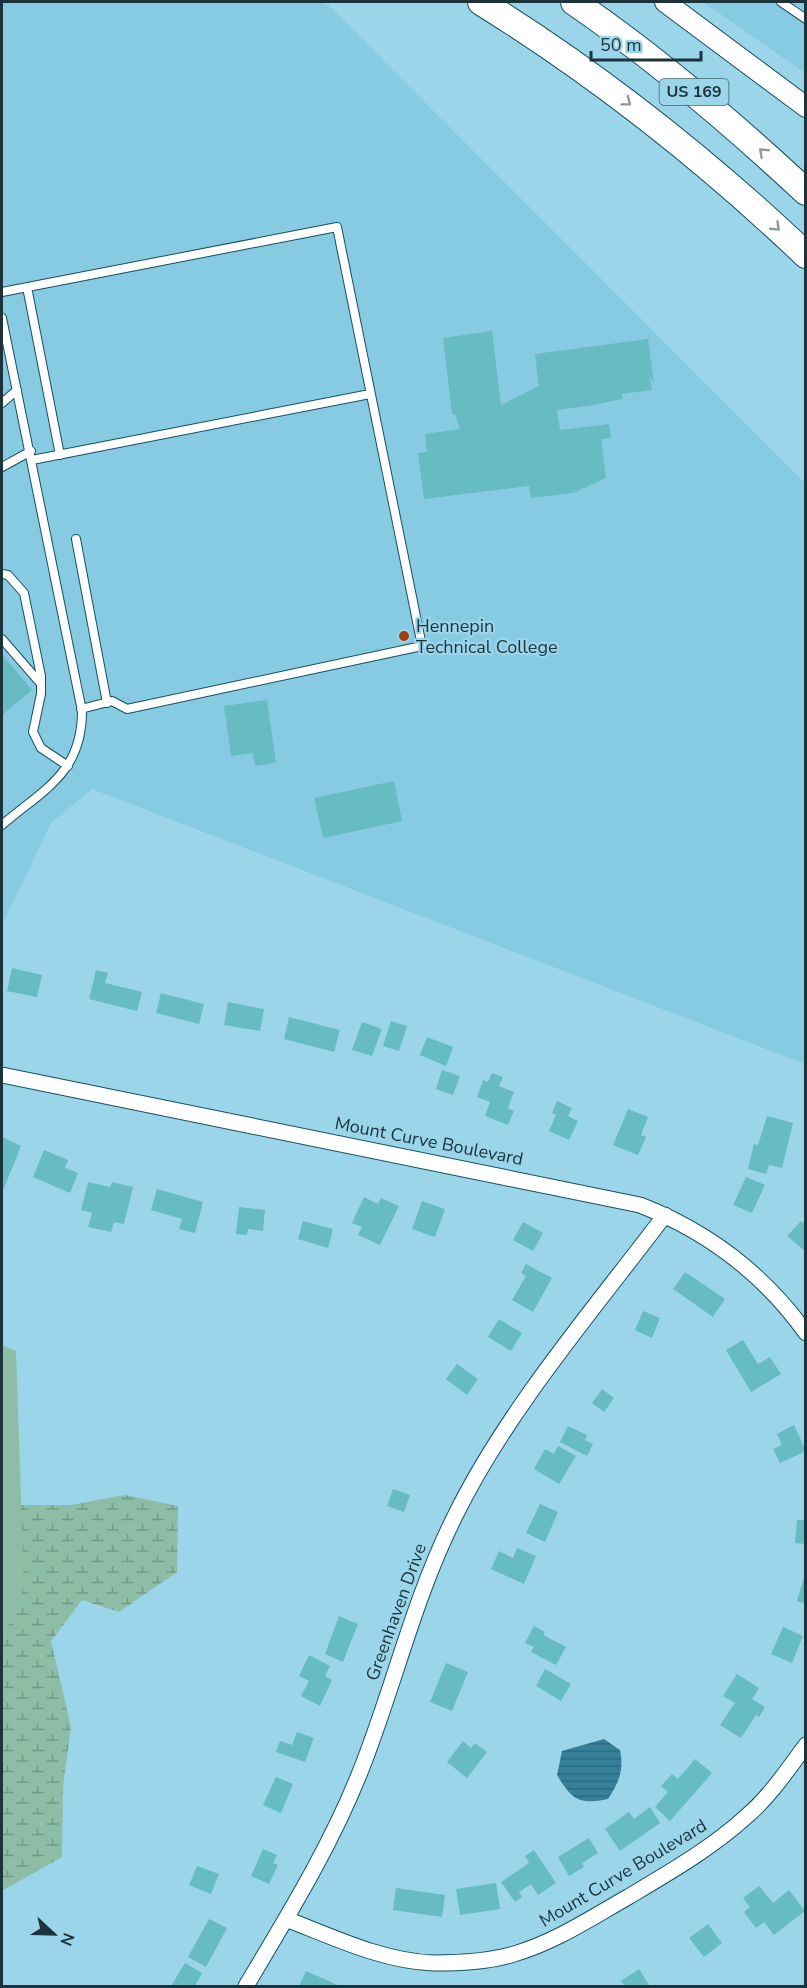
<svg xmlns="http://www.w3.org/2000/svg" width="807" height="1988" font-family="'Nunito Sans',sans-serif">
	<defs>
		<pattern id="wetland-marsh" width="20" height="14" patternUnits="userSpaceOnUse" patternTransform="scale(1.5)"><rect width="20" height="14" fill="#8dbda5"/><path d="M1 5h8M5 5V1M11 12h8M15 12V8" fill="none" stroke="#729a88"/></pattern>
		<pattern id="water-rules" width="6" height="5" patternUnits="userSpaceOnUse" patternTransform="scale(1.5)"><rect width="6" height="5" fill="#368199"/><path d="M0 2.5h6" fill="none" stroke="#2d6a7e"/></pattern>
	</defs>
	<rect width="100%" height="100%" fill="#9bd5ea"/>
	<!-- built -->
	<path fill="#87cbe3" d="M2,2h318l8,3 477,478v581l-713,-275 -41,34 -49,102z
		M703,2h102v71z"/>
	<!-- wetland -->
	<path fill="url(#wetland-marsh)" d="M125,1495l53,11 -1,66 -58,40 -37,-12 -31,41 20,86 -8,59 -1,71 -60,34v-365l19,-21h50z"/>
	<!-- park -->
	<path fill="#8dbda5" d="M2,1345l14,6 8,236 -22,55z"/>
	<!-- water -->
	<path fill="url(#water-rules)" d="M604,1739l16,11c4,21 -1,32 -12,49 -29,6 -36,1 -51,-24l5,-24z"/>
	<!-- building -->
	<path fill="#67bbc2" d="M492,331l9,74 38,-19 -4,-32 113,-15 6,44 -4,-7 2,14 -31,4 2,5 -30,6 -36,5 3,20 49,-6 2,14 -10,1 5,39 -33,15 -42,5 -2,-12 -105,13 -6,-46 9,-1 -2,-18 35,-5 -5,-15h-3l-9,-76z
		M2,654l30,36 -30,25z
		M267,700l9,63 -21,3 -2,-13 -22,3 -7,-50z
		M394,781l8,40 -79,17 -9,-40z
		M12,968l30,7 -5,22 -30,-6z
		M96,970l12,3 -3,10 37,9 -5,19 -48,-12z
		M161,993l43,11 -5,20 -43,-11z
		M228,1002l36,7 -4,22 -36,-6z
		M289,1017l51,13 -6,22 -50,-13z
		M391,1021l16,5 -8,25 -16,-5z
		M362,1022l20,7 -10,27 -20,-6z
		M427,1037l26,10 -7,19 -26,-11z
		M442,1070l18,6 -7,19 -17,-6z
		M492,1073l11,4 -4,9 15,6 -6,16 6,3 -6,14 -23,-9 5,-14 -13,-5 6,-17 5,2z
		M557,1101l15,7 -4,8 10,5 -9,19 -20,-9 7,-16 -4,-2z
		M628,1109l20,8 -7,18 5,2 -8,18 -25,-10z
		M767,1116l26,7 -11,45 -13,-3 -3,9 -18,-5 6,-25 4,1z
		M2,1137l19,9 -19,47z
		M44,1150l24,10 -3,8 13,5 -8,20 -37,-16z
		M746,1177l19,8 -13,28 -19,-8z
		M88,1182l22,5 2,-5 21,5 -9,37 -10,-2 -3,10 -23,-5 4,-14 -11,-3z
		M157,1189l46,13 -8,31 -16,-4 3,-10 -31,-9z
		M364,1197l14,7 3,-6 18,8 -19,39 -22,-10 4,-8 -10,-4z
		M422,1201l23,8 -10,28 -23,-8z
		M239,1207l26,3 -2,21 -15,-2 -1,6 -11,-1z
		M303,1221l30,8 -5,19 -30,-9z
		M801,1221l5,3v28l-19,-16z
		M523,1222l20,11 -10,18 -20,-11z
		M526,1264l26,14 -19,34 -21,-12 14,-24 -5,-3z
		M685,1272l40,27 -12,18 -40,-28z
		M643,1311l17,7 -8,20 -17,-8z
		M499,1319l23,14 -11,18 -23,-14z
		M743,1340l15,24 12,-7 11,17 -30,18 -25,-42z
		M457,1364l21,15 -11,16 -21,-16z
		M602,1389l12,9 -10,14 -12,-9z
		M794,1425l12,26 -26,12 -7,-14 9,-4 -5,-11z
		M568,1426l19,9 -2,5 8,4 -6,12 -27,-14z
		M558,1446l18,10 -17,28 -25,-15 11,-20 9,5z
		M393,1489l17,6 -6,17 -17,-6z
		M540,1504l18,8 -13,30 -19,-9z
		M797,1520h9v24l-11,-1z
		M517,1548l19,8 -12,28 -33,-15 8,-18 14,7z
		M805,1574h1v30l-9,-3z
		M339,1616l19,8 -15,38 -18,-8z
		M534,1626l11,6 -2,3 23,12 -10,18 -25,-13 3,-5 -9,-4z
		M783,1627l20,9 -11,27 -21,-9z
		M309,1655l21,11 -5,10 7,4 -12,26 -19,-10 8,-15 -10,-5z
		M446,1663l22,9 -16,39 -22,-9z
		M545,1669l26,15 -10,17 -25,-15z
		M737,1674l22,14 -7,11 13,8 -6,10 -3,-2 -15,23 -21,-13 15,-22 -12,-7z
		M297,1732l17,6 -9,24 -29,-10 4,-11 12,4z
		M463,1741l8,7 4,-5 12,9 -20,26 -20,-16z
		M695,1759l17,14 -42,48 -15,-14 13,-15 -7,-6 11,-12 6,5z
		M276,1777l17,7 -12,29 -18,-8z
		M650,1807l10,16 -40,28 -15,-22 24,-17 5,7z
		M589,1838l9,15 -16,10 2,4 -15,9 -11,-19z
		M263,1849l14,6 -4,8 5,2 -9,19 -18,-8z
		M534,1850l22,33 -18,12 -7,-11 -12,8 3,5 -7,5 -14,-20 28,-19 -4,-7z
		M197,1866l22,8 -8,20 -22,-9z
		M496,1883l4,26 -40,6 -4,-26z
		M759,1886l14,17 16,-13 16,21 -31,24 -10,-13 -8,6 -12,-16 6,-5 -7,-9z
		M396,1888l49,7 -3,22 -49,-7z
		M209,1919l18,9 -21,39 -18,-10z
		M708,1924l14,19 -18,14 -15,-19z
		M185,1963l17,10 -7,13h-24z
		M639,1969l10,16 -24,1 -4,-5z
		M306,1971l34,15h-41z"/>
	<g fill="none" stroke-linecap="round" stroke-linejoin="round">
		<defs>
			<path id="lane" d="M781,2l25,17
				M27,287l33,168
				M2,292l335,-65 85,419 -295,63 -15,-8 -31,8
				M2,318l80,393c0,62 -38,78 -80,114
				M2,403l15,-13
				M32,460l338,-66
				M2,467l29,-16
				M76,539l31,164
				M2,574l6,1 16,18 17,83v18l-8,38 8,16 27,18
				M2,639l39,45"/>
			<path id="street" d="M2,1075l638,130c69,27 123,68 166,128
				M286,1919c47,18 96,42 147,44 27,0 55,-1 81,-9 41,-12 77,-36 114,-57 42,-25 84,-49 120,-82 23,-20 40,-46 58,-70
				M246,1986c43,-72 88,-145 118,-224 32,-83 51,-166 91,-246 52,-106 139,-207 210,-301"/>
			<path id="secondary" d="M665,2l141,105"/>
			<path id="highway" d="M481,2c119,74 224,157 325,253
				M574,2c83,57 158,121 232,190"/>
		</defs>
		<!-- lane casing -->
		<use href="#lane" stroke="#145062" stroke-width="10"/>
		<!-- street casing -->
		<use href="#street" stroke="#145062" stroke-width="17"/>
		<!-- secondary casing -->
		<use href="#secondary" stroke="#145062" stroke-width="22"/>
		<!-- highway casing -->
		<use href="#highway" stroke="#145062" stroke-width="28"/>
		<!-- lane -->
		<use href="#lane" stroke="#fff" stroke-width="8"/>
		<!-- street -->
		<use href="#street" stroke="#fff" stroke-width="15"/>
		<!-- secondary -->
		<use href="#secondary" stroke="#fff" stroke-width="20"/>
		<!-- highway -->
		<use href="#highway" stroke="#fff" stroke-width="26"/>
	</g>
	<!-- one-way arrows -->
	<defs><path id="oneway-chevron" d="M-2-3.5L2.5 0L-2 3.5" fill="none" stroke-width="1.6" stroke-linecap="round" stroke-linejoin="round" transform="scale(1.5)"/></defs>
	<g stroke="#8e999e">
		<use href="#oneway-chevron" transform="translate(627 102) rotate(37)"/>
		<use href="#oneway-chevron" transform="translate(763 152) rotate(-137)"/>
		<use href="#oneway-chevron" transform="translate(776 227) rotate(44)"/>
	</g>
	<!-- markers -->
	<circle fill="#a13d08" stroke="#9bd5ea" stroke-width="2" cx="404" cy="636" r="6"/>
	<g text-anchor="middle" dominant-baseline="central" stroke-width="4.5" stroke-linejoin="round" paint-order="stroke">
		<!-- shield labels -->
		<rect fill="#9bd5ea" stroke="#426470" stroke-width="1.5" x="659.5" y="79" width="69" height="26" rx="4.5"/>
		<g font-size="16" font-weight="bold" fill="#1c333c">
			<text x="694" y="92">US 169</text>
		</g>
		<!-- poi labels -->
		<g font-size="18" fill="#1c333c" stroke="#9bd5ea" text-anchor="start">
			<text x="416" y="626">Hennepin<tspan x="416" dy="21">Technical College</tspan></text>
		</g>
		<!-- street labels -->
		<g font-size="18" fill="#1c333c" stroke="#9bd5ea">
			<text transform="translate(429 1141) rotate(11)">Mount Curve Boulevard</text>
			<text transform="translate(396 1612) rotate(-70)">Greenhaven Drive</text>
			<text transform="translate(623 1873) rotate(-31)">Mount Curve Boulevard</text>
		</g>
	</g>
	<!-- border -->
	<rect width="807" height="1988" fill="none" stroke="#1c333c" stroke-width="6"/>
	<!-- north arrow -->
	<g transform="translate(54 1934) rotate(112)" stroke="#9bd5ea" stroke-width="4.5" paint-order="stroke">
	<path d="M0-4.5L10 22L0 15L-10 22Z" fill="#1c333c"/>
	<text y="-9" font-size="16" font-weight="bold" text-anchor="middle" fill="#1c333c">N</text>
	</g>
	<!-- scale -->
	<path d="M591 51v9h110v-9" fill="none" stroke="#1c333c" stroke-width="3"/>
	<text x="600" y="51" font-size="18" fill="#1c333c" stroke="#9bd5ea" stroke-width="4.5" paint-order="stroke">50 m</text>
</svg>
